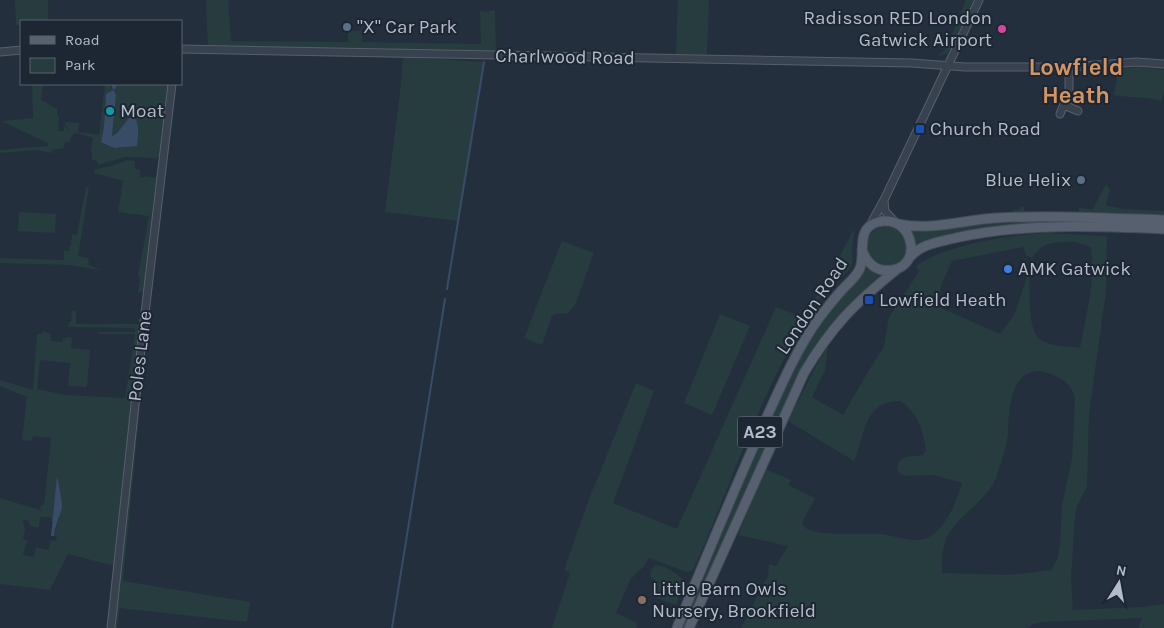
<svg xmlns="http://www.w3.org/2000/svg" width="1164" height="628" font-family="Karla,sans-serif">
	<rect width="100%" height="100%" fill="#242f3e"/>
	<!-- green -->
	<path fill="#263c3f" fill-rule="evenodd" d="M15,0h33v21h-27v4h-5z
		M206,0h22l3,41 117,1v-11h14v11l119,2 -1,-33 6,1 9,-2 1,42 -144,-4 -144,-2z
		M678,0h31l-2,54h-31z
		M966,0h8l-23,48 -5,6 -9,2 9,-7z
		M403,57l81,5 -26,159 -73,-9 15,-119z
		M1139,67l25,3v23l-3,8c-16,-5 -31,-3 -47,-6l3,-18 -3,-7z
		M32,84h11l-2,16 16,9v7h2l-1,15h6v-6l6,8 -6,-11 15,1 -1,9 21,3 6,-51h6v4l2,1 3,-1 1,-4h53l-9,72 -5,2 -31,-1 -27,8 -1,-4 -5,-1v-8h-1l2,-14c-7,-2 -13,-6 -20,-4l-4,8 -5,1v5l-11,2 -2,3 -14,-3 -37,3v-3l48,-4v-3l-47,-22 32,-3zM113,91l3,4 -4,41c11,-5 7,-13 23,-18 5,8 4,20 0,28l-19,2 -15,-6 3,-16 2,-32z
		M127,160l8,1v8l5,1v7l4,1 1,-2 10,2 5,-14 -15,127 -7,2 2,-16 -2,-1 11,-60 -31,-4 5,-31 -29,-8 1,-4 17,-3z
		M1106,184l4,5 -4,16 17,4 41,2v6l-150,-2v-5h4l3,-3h3v4l55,1v-5l13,3z
		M86,187h3l-11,69 10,2 1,7 12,5 -32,-5 -69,-2v-5l64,2v-9h5v-5h2l1,-12 5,1z
		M19,212l37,2 -1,19 -37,-2z
		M995,223h51l-129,23 -6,-15 28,-1z
		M867 246a20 20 0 1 1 40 0a20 20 0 1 1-40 0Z
		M854,229c1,6 -2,12 -2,18 0,8 2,11 -1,19 -4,9 -12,12 -18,18 -13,12 -25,32 -33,47 -45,75 -71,160 -107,239l-6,2 -38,-14 -5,8 -14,14 -14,33 21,10 -1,5h-84l18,-55 -6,-3 25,-71 47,-116 18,8 -41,112 64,26 99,-222 26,10 25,-36z
		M1047,233l60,3 -1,55 -17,123 -2,73 -10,19 -2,10 -4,62 2,32 70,-3 21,-3v24h-26l4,-10 -100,4 -8,2 -7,4h-286l27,-52 1,-12 7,2 12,-20 -50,-11 27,-66 26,11 -3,5 27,13 -13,25 5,6 10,3c20,3 41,1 62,2 13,1 25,6 38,6 24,1 40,-38 45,-57l-28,-8 -29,1 -6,-3 -2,-6 2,-6 6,-4 18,-2 3,-5c-2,-18 -10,-40 -26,-49 -37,-1 -35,36 -46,60l-66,-40 31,-61 9,-14 -3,24 -13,27 31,18 26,-45 15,-23 5,-30 29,-44 1,-2 -3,-5c10,-6 20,-12 31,-15 32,-11 67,-16 100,-18zM1076,242l15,5c5,33 -5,68 -11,101 -12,-2 -29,-1 -39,-8 -15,-9 -11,-56 -11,-72l-16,47 -14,19 -61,-27 2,-21 11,-25 71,-14 3,8 6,3c10,-17 26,-17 44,-16zM1040,371c15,3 33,11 35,28l-3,60 -10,45 -2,43 -2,10 -7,13 -42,5 -67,-2c0,-10 0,-22 3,-31 6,-20 32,-35 44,-52 7,-8 9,-19 12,-28 4,-10 6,-20 7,-30 1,-23 2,-61 32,-61z
		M562,241l32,12 -19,52 -7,8 -13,1 -3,2 -10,29 -18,-7z
		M864,267l17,8v2l-55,56 -141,295h-4l88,-207 25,-53 27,-46z
		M72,310l4,1v13h72l-25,257 127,21 -3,20 -127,-14 -3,20h-9l7,-62 -47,-12 -18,36 -50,-6v-86l40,12 1,-5h3l7,-67 -18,-2 -1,5 -10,-1 5,-43 -27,-11v-6l33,10 4,-56h5v-2l8,1 1,8 11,1 1,-4 9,-1 -1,11 19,2 -3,37 -19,-1 2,-23 -30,-3 -3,29 28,6 60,3 10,-64h-37l1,-2h36v-4l-67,-1 1,-5h2zM62,505l-8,31 3,1 -1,4 -5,-1 -3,10 -12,-3 -2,10 -11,-2 4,-14 -4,-2 2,-9 -2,-10h5c1,6 6,8 11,7l1,-10h11v4h2l1,-8z
		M720,314l30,12 -38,89 -28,-12z
		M656,565c10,1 21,8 28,16l-8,24 -25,-9 4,-16 -3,-1c-3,-5 -2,-11 4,-14z"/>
	<!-- water -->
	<path fill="#394c67" d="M111,84h6l-1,4 -3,2 3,5 -4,41 5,-3 12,-15h6c5,8 3,19 2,28l-23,2 -13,-6 3,-16 2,-32 7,-4z
		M57,476c1,4 6,29 5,32 -3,10 -7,18 -8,28h-3z"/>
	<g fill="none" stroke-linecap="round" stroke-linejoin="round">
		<!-- stream -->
		<path stroke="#394c67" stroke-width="2" d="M447,289l37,-227
			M392,628l53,-329"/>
		<defs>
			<path id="minor" d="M181,49l731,14 53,4h104l68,-5 27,2
				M0,52l21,-2
				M1064,105l14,6
				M1060,114l9,-22v-25
				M884,201l1,10 11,12
				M869,227l16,-29 94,-198
				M111,628l32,-298 29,-246"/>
			<path id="major" d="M898,224c33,7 65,-4 98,-6 56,-3 112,0 168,2
				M910,257c11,-13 29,-15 45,-19 69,-15 139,-12 209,-9
				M677,628c27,-66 54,-131 83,-196 18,-39 34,-79 59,-114 7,-9 14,-18 22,-27 6,-7 16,-14 19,-23 6,-15 -5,-40 18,-46 37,-10 49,53 4,48 -10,-2 -17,-11 -20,-20
				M689,628l115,-255c27,-46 51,-70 92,-103"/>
		</defs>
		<!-- minor casing -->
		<use href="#minor" stroke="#565f6c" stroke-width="9"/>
		<!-- major casing -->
		<use href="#major" stroke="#414a57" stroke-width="11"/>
		<!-- minor -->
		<use href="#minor" stroke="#38414e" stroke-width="7"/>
		<!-- major -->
		<use href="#major" stroke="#56606e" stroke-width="9"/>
	</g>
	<!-- markers -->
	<g fill="#5c6f8a" stroke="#1d2633" stroke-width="2">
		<circle cx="347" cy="27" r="5"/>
		<circle cx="1081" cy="180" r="5"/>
	</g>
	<circle fill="#d1479c" stroke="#1d2633" stroke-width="2" cx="1002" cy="29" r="5"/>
	<circle fill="#0f9aa8" stroke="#1d2633" stroke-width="2" cx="110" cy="111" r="5"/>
	<g fill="#1a4fb4" stroke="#1d2633" stroke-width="2">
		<rect x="915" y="124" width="10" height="10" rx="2.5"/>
		<rect x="864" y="295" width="10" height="10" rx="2.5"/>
	</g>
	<circle fill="#3f7fe0" stroke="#1d2633" stroke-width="2" cx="1008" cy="269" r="5"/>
	<circle fill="#8d6e63" stroke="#1d2633" stroke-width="2" cx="642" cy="600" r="5"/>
	<g text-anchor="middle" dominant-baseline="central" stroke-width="4" stroke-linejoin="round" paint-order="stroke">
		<!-- shield labels -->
		<rect fill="#1d2633" stroke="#878f9c" stroke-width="1" x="737.5" y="416.5" width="45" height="31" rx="4"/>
		<g font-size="18" font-weight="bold" fill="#b4bcc9">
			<text x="760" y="432">A23</text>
		</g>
		<!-- poi labels -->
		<g font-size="19" fill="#b4bcc9" stroke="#1d2633" text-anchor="start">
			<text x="992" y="18" text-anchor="end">Radisson RED London<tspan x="992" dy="22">Gatwick Airport</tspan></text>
			<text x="357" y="27">"X" Car Park</text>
			<text x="120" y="111">Moat</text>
			<text x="930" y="129">Church Road</text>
			<text x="1071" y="180" text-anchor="end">Blue Helix</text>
			<text x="1018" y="269">AMK Gatwick</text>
			<text x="879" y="300">Lowfield Heath</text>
			<text x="652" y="589">Little Barn Owls<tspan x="652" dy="22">Nursery, Brookfield</tspan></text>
		</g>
		<!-- street labels -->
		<g font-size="19" fill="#b4bcc9" stroke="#1d2633">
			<text transform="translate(565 57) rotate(1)">Charlwood Road</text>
			<text transform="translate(812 306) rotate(-56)">London Road</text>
			<text transform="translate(140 356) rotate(-83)">Poles Lane</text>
		</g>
		<!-- district labels -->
		<g font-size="24" font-weight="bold" fill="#d59563" stroke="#1d2633">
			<text x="1076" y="67">Lowfield<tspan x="1076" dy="28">Heath</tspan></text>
		</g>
	</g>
	<!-- legend -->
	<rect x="20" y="20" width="162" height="65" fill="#1d2633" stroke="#59626f"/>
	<rect x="30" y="36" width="25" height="8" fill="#56606e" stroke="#59626f"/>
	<text x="65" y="45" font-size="15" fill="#b4bcc9">Road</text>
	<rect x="30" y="58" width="25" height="15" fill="#263c3f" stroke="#59626f"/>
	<text x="65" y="70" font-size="15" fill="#b4bcc9">Park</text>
	<!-- north arrow -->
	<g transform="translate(1119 583) rotate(11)" stroke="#1d2633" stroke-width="4" paint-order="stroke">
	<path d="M0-4L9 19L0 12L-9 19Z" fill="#b4bcc9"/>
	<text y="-8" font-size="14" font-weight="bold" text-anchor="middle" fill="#b4bcc9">N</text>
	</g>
</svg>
